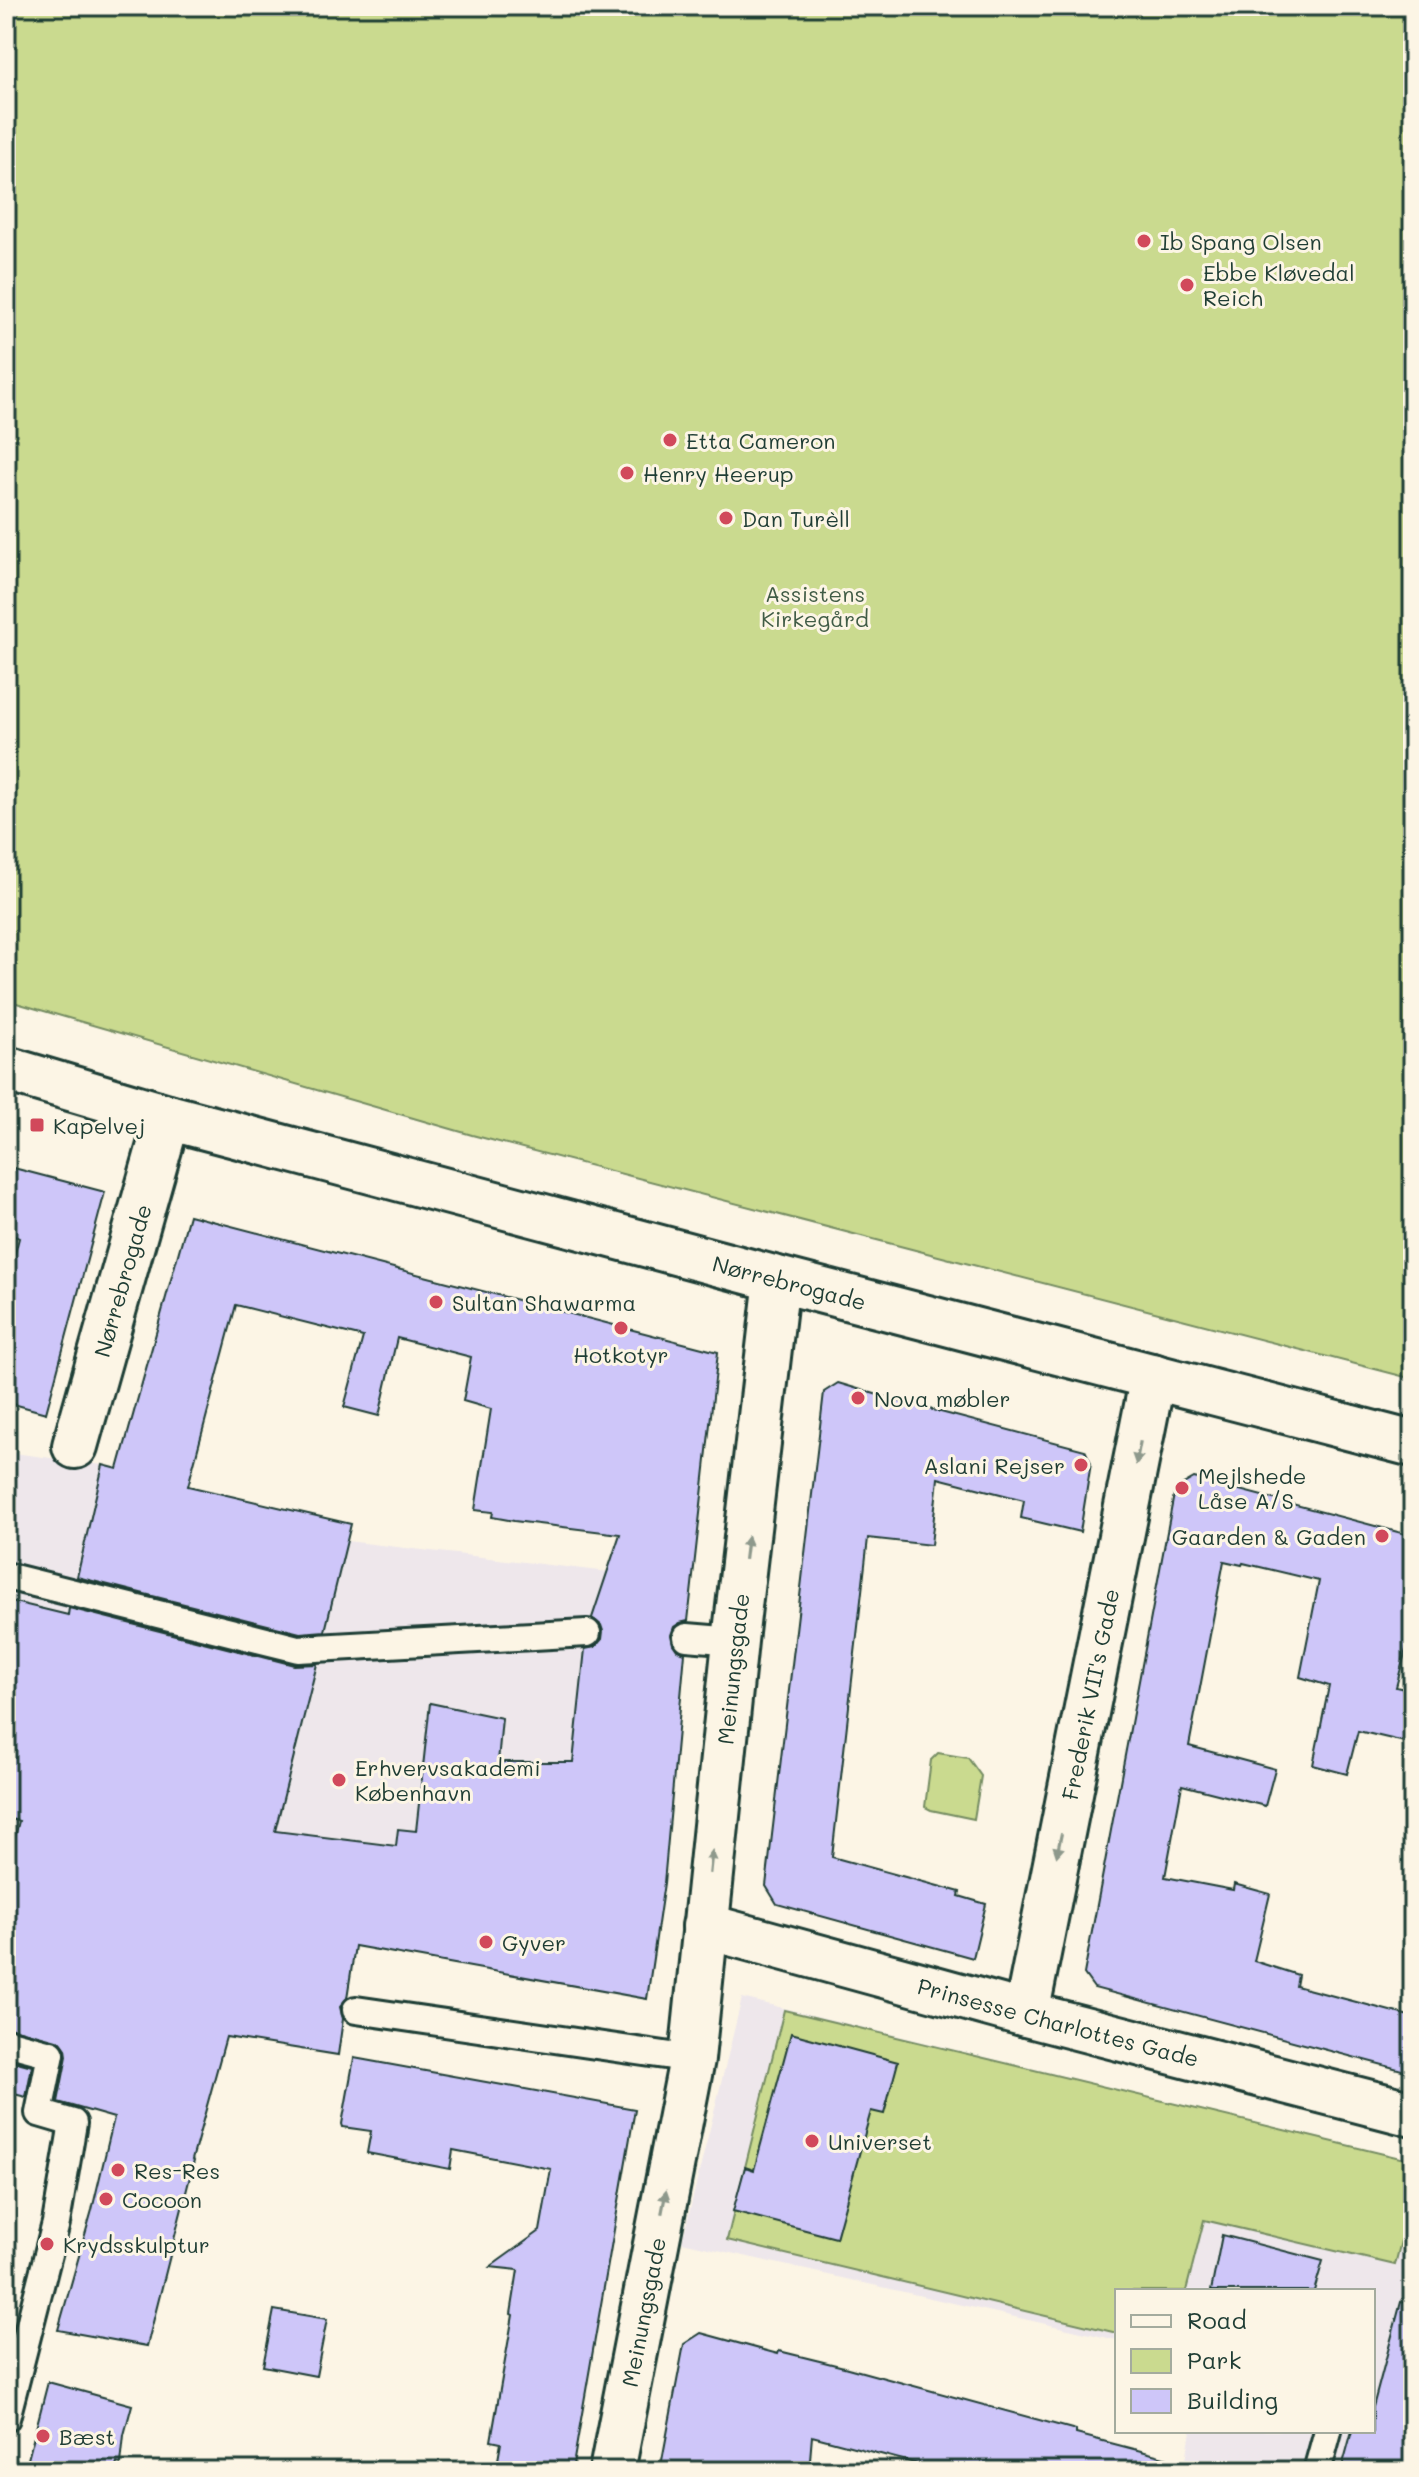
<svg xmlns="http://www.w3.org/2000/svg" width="1419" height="2477" font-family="Mali,sans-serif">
	<rect width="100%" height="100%" fill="#fcf5e5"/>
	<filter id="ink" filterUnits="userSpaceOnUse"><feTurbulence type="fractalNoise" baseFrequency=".0125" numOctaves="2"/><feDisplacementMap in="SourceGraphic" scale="16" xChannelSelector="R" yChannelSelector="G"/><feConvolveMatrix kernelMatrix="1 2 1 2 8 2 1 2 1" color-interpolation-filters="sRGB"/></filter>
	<g filter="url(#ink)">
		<!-- built -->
		<path fill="#eee7eb" d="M6,1452l97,13 248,60 -4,16 244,29 101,10 -14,150 -282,115 -120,-14 -78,307 -132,-32 14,-62 -74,-19z
			M742,1998l671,163v310h-229l7,-40h182v-140h-256v49l-435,-98z"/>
		<!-- green -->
		<path fill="#cada8f" stroke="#748c62" stroke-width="2" d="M6,6h1407v1373l-941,-244 -466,-135z
			M938,1753l30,5 13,18 -7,43 -43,-9 -6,-3 6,-47z
			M784,2010l629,151v32l-18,72 -191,-45 -18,71h-69v42l-390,-93z"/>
		<!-- building -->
		<path fill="#cec6f9" stroke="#1f3d34" stroke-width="2" d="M6,1166l99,26 -59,221 -40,-11v-116l13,-48 -13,-6z
			M189,1215l529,137 -30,269 -8,2 -6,4 -3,8 2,9 4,6 8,3 -21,230 -17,116 -292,-53 -8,52 -7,9 3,12 -5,36 -112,-18 -34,123 2,1 -47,185 -89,-16 34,-120 22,-92 -56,-16 9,-46 -1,-7 -5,-7 -55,-16v-155l13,-50 -13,-3v-218l62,15 1,-7 225,57 23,-1 -42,167 121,15 2,-17 18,2 14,-128 72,15 -4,44h75l12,-113 10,-2 7,-8 1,-8 -2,-6 -9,-7 28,-84 -106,-13 -22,-4 1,-5 -18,-2 16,-101 -28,-8 8,-44 -74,-19 -18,78 -35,-9 19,-70 -127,-32 -48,181 163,38 -26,107 -25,2 -223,-56 26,-112 15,4z
			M838,1383l57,17 190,50 6,13 -11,69 -59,-14 3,-18 -86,-22 -7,67 -63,-7 -36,319 128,35 -1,4 27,8 -13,54 -196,-54 -11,-18 58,-494z
			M1194,1478l219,58v87l-17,64 17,4v53l-55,-13 -11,43 -34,-9 16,-79 -29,-9 19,-96 -76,-18 -1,2 -18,-4 -35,185 86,23 -10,37 -83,-21 -17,92 68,13 1,-6 36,10 -16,67 44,14 -2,11 117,31v56l-319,-85 -10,-14 91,-485z
			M791,2033l107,29 -14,52 -13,-3 -35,127 -103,-27 12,-44 9,3z
			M354,2058l281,51 -63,362h-76l5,-28 -10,-2 22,-126 -2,-1 7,-44 -28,-3 50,-36 11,-62 -98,-19 -3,19 -83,-16 4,-22 -28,-4 -1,-3z
			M6,2059l26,7 -6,31 -20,-5z
			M1222,2235l101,26 -9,30h-103z
			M1401,2302l12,2v167h-72l11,-40h21v-24z
			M274,2310l53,9 -11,57 -53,-10z
			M701,2333l77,21 1,-3 65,16 232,63v4l92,24 -1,13h-222l-133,-35 -3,35h-149l24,-127z
			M48,2382l84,23 -8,30 -3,29 -4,-1 -2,8h-90z"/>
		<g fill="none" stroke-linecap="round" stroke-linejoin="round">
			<defs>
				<path id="lane" d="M6,1576l292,73 289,-16
					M687,1637l48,4
					M356,2010l336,49
					M6,2042l45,12 -12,59 34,10 -17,100 -50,195
					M1317,2471l11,-40"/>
				<g id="street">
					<path id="s1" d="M75,1446l93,-329"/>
					<path id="s2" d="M705,1926l321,88 387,100"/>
					<path id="s3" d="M1026,2014l127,-638"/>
					<path id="s4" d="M612,2471l80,-412 43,-418 42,-362"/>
				</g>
				<g id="secondary">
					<path id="s5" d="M6,1069l162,48 609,162 636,165"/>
				</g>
			</defs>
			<!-- lane casing -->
			<use href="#lane" stroke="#1f3d34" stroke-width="32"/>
			<!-- street casing -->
			<use href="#street" stroke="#1f3d34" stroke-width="50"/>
			<!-- secondary casing -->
			<use href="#secondary" stroke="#1f3d34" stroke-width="50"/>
			<!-- lane -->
			<use href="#lane" stroke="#fcf5e5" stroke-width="26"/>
			<!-- street -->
			<use href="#street" stroke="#fcf5e5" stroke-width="44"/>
			<!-- secondary -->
			<use href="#secondary" stroke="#fcf5e5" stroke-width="44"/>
		</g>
		<!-- one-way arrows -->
		<defs><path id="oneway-solid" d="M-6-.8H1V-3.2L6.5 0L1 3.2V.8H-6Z" transform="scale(2)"/></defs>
		<g fill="#8e998c">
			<use href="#oneway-solid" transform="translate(1138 1453) rotate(101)"/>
			<use href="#oneway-solid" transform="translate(746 1548) rotate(-83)"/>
			<use href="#oneway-solid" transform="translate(1059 1845) rotate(102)"/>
			<use href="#oneway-solid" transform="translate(711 1862) rotate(-84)"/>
			<use href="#oneway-solid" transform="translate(664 2202) rotate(-79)"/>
		</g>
	</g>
	<!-- markers -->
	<g fill="#d1495b" stroke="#fcf5e5" stroke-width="3">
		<circle cx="1144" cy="241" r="8"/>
		<circle cx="1187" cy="285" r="8"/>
		<circle cx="670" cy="440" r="8"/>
		<circle cx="627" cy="473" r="8"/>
		<circle cx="726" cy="518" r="8"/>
		<rect x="29" y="1117" width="16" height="16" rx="4"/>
		<circle cx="436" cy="1302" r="8"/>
		<circle cx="621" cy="1328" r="8"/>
		<circle cx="858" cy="1398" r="8"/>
		<circle cx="1081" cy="1465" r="8"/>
		<circle cx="1182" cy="1488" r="8"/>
		<circle cx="1382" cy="1536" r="8"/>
		<circle cx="339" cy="1780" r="8"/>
		<circle cx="486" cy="1942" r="8"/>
		<circle cx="812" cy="2141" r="8"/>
		<circle cx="118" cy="2170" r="8"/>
		<circle cx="106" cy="2199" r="8"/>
		<circle cx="47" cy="2244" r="8"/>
		<circle cx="43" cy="2436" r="8"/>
	</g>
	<g text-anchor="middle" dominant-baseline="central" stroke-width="6" stroke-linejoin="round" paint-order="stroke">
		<!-- poi labels -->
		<g font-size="22" fill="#1f3d34" stroke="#fcf5e5" text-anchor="start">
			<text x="1160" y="241">Ib Spang Olsen</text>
			<text x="1203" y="272">Ebbe Kløvedal<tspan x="1203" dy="25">Reich</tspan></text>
			<text x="686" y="440">Etta Cameron</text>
			<text x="643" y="473">Henry Heerup</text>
			<text x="742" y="518">Dan Turèll</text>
			<text x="53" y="1125">Kapelvej</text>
			<text x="452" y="1302">Sultan Shawarma</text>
			<text x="621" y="1354" text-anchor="middle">Hotkotyr</text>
			<text x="874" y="1398">Nova møbler</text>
			<text x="1065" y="1465" text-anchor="end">Aslani Rejser</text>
			<text x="1198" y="1475">Mejlshede<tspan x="1198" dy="25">Låse A/S</tspan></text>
			<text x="1366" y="1536" text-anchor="end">Gaarden &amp; Gaden</text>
			<text x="355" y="1767">Erhvervsakademi<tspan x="355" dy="25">København</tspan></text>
			<text x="502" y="1942">Gyver</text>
			<text x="828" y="2141">Universet</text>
			<text x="134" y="2170">Res-Res</text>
			<text x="122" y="2199">Cocoon</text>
			<text x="63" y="2244">Krydsskulptur</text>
			<text x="59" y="2436">Bæst</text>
		</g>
		<!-- park labels -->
		<g font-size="22" fill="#415c46" stroke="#fcf5e5">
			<text x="815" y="593">Assistens<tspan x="815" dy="25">Kirkegård</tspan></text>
		</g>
		<!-- street labels -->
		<g font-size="22" fill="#1f3d34" stroke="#fcf5e5">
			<text stroke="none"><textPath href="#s1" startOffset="172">Nørrebrogade</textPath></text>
			<text stroke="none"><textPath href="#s5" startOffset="812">Nørrebrogade</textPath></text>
			<text stroke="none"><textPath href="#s4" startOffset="812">Meinungsgade</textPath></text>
			<text stroke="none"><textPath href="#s3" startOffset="326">Frederik VII's Gade</textPath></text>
			<text stroke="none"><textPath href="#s2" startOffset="366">Prinsesse Charlottes Gade</textPath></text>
			<text stroke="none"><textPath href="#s4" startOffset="162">Meinungsgade</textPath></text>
		</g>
	</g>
	<!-- margin -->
	<rect width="1419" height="2477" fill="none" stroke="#fcf5e5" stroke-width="32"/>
	<rect x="16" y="16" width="1387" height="2445" fill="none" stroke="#1f3d34" stroke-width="3" filter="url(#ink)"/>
	<!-- legend -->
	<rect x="1115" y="2289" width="260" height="144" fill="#fcf5e5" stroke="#a4ab9e" stroke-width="2"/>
	<rect x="1131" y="2315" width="40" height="12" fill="#fcf5e5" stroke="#a4ab9e" stroke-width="2"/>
	<text x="1187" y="2329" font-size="24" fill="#1f3d34">Road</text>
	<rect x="1131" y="2349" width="40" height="24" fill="#cada8f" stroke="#a4ab9e" stroke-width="2"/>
	<text x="1187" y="2369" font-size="24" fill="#1f3d34">Park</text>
	<rect x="1131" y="2389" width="40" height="24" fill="#cec6f9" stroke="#a4ab9e" stroke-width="2"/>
	<text x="1187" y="2409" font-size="24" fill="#1f3d34">Building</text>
</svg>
